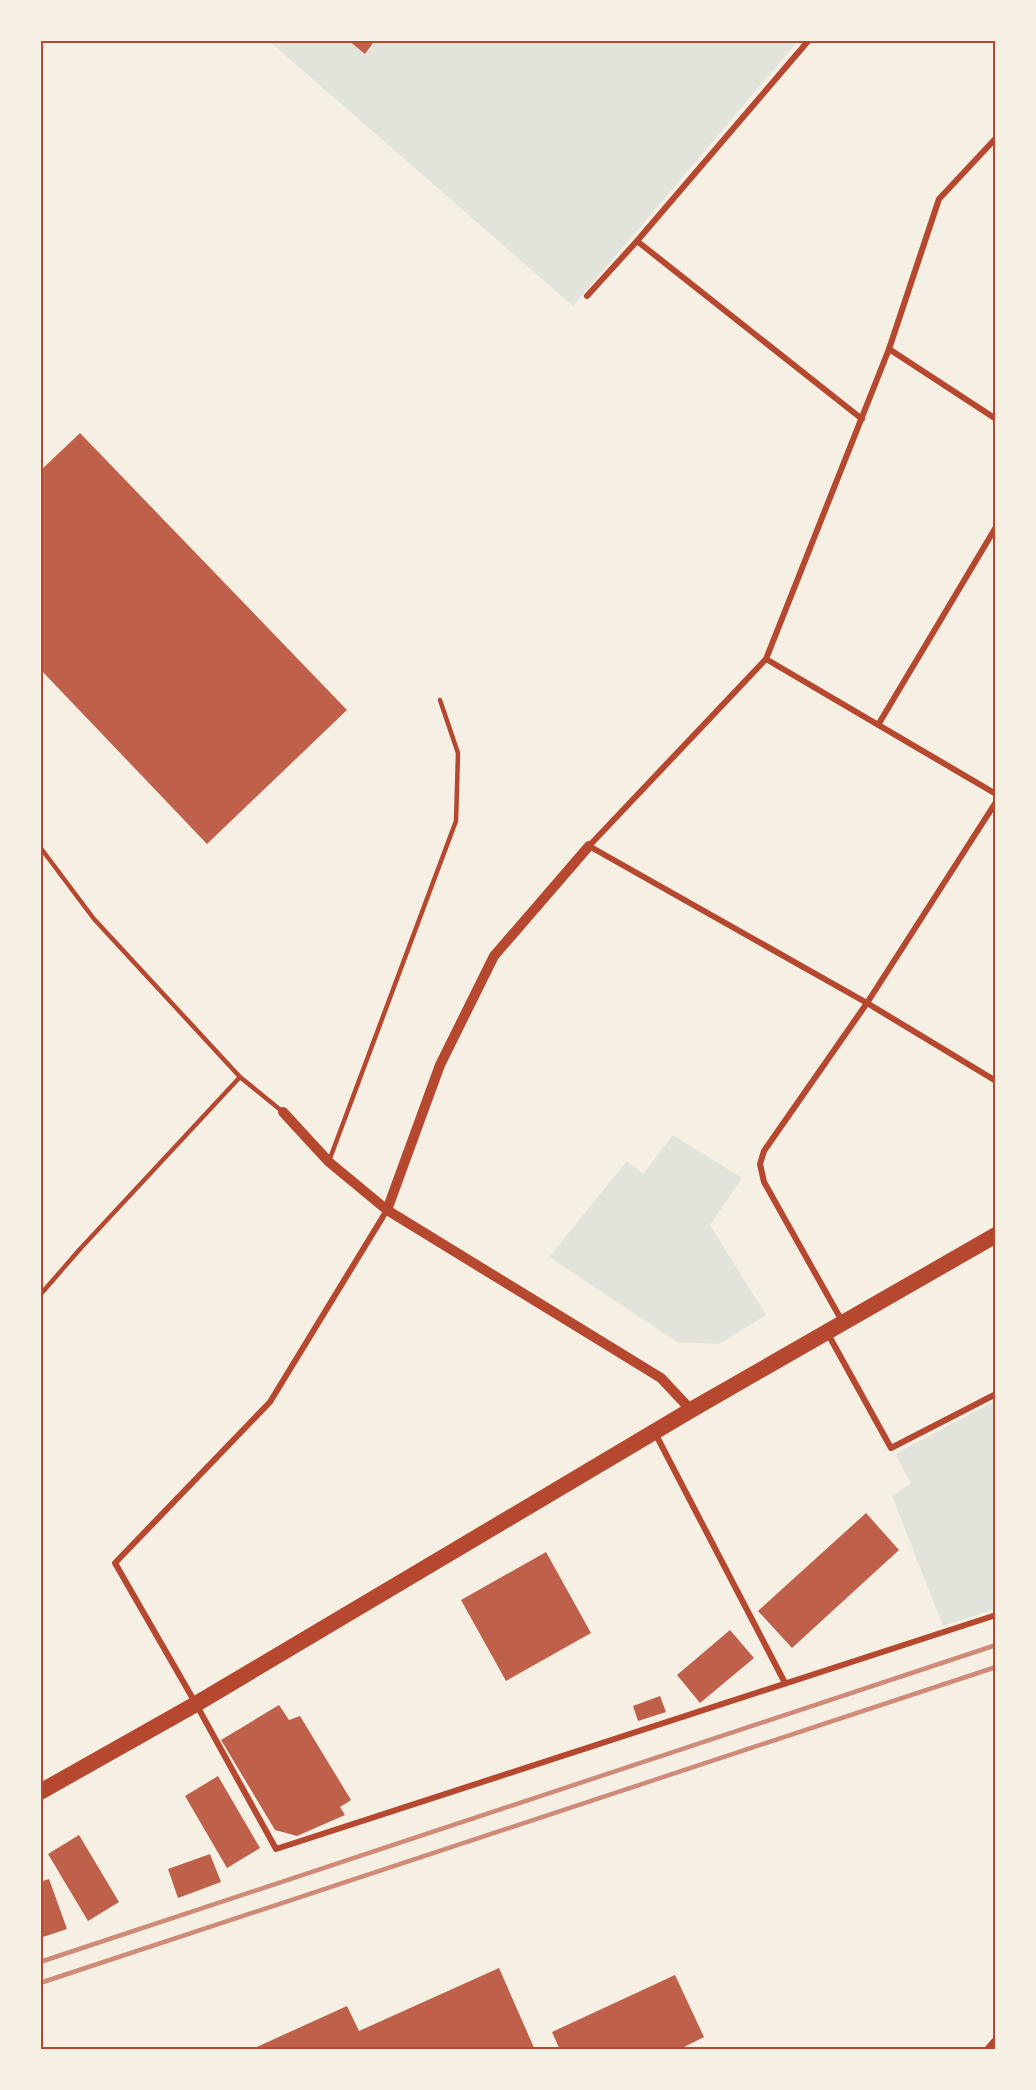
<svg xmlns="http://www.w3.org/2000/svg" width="1036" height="2090" font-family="Lato,sans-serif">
	<rect width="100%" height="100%" fill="#f6efe4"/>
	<!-- green -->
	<path fill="#e2e4dc" d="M269,41h529l-225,265z
		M673,1135l69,43 -32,47 56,90 -47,29 -42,-2 -128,-85 78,-96 16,13z
		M995,1401v208l-52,17 -51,-130 19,-13 -16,-29z"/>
	<!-- building -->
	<path fill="#bf614a" d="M348,40h27l-10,14z
		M80,433l267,277 -140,134 -167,-175v-198z
		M866,1513l33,37 -107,98 -34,-37z
		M546,1552l45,81 -85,48 -45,-81z
		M730,1630l24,28 -54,45 -23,-28z
		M660,1696l6,16 -28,9 -5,-15z
		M279,1705l10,15 11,-4 51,84 -11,7 5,8 -48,21 -22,-6 -54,-90z
		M218,1776l42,72 -33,20 -42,-72z
		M79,1835l40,67 -31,19 -40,-67z
		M210,1854l11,28 -43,16 -10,-29z
		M49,1879l18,50 -27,9v-56z
		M499,1968l36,82h-285l97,-44 12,25z
		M675,1975l29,62 -26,13h-118l-8,-18z"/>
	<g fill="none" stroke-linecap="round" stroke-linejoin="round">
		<!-- service -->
		<path stroke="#b5482f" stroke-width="4.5" d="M40,847l54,72 146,158 43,35
			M329,1161l127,-340 2,-68 -18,-53
			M40,1295l40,-46 160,-172"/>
		<!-- minor -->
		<path stroke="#b5482f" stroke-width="6" d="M996,138l-57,61 -50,150 -123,310 -177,187 278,157 129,78
			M637,241l225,178
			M587,296l50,-55 172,-201
			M889,349l107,70
			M766,659l230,135
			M878,725l118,-198
			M387,1210l-117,192 -155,161 81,141 80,145 720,-234
			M842,1321l-78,-139 -4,-18 4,-13 103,-148 129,-201
			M828,1334l63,114 105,-54
			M655,1433l130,250"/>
		<!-- tertiary -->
		<path stroke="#b5482f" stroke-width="10" d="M283,1112l46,50 58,48 274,168 30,32
			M387,1210l53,-145 54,-109 95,-110
			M989,2050l7,-8"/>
		<!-- trunk -->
		<path stroke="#b5482f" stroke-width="16" d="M40,1792l156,-88 495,-294 305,-175"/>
		<!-- rail -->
		<path stroke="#cf8b77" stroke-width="4.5" d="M40,1962l956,-317
			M40,1983l956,-316"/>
	</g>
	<!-- border -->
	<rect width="1036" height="2090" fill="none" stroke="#f6efe4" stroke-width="84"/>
	<rect x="42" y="42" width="952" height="2006" fill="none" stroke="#b5482f" stroke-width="2"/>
</svg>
